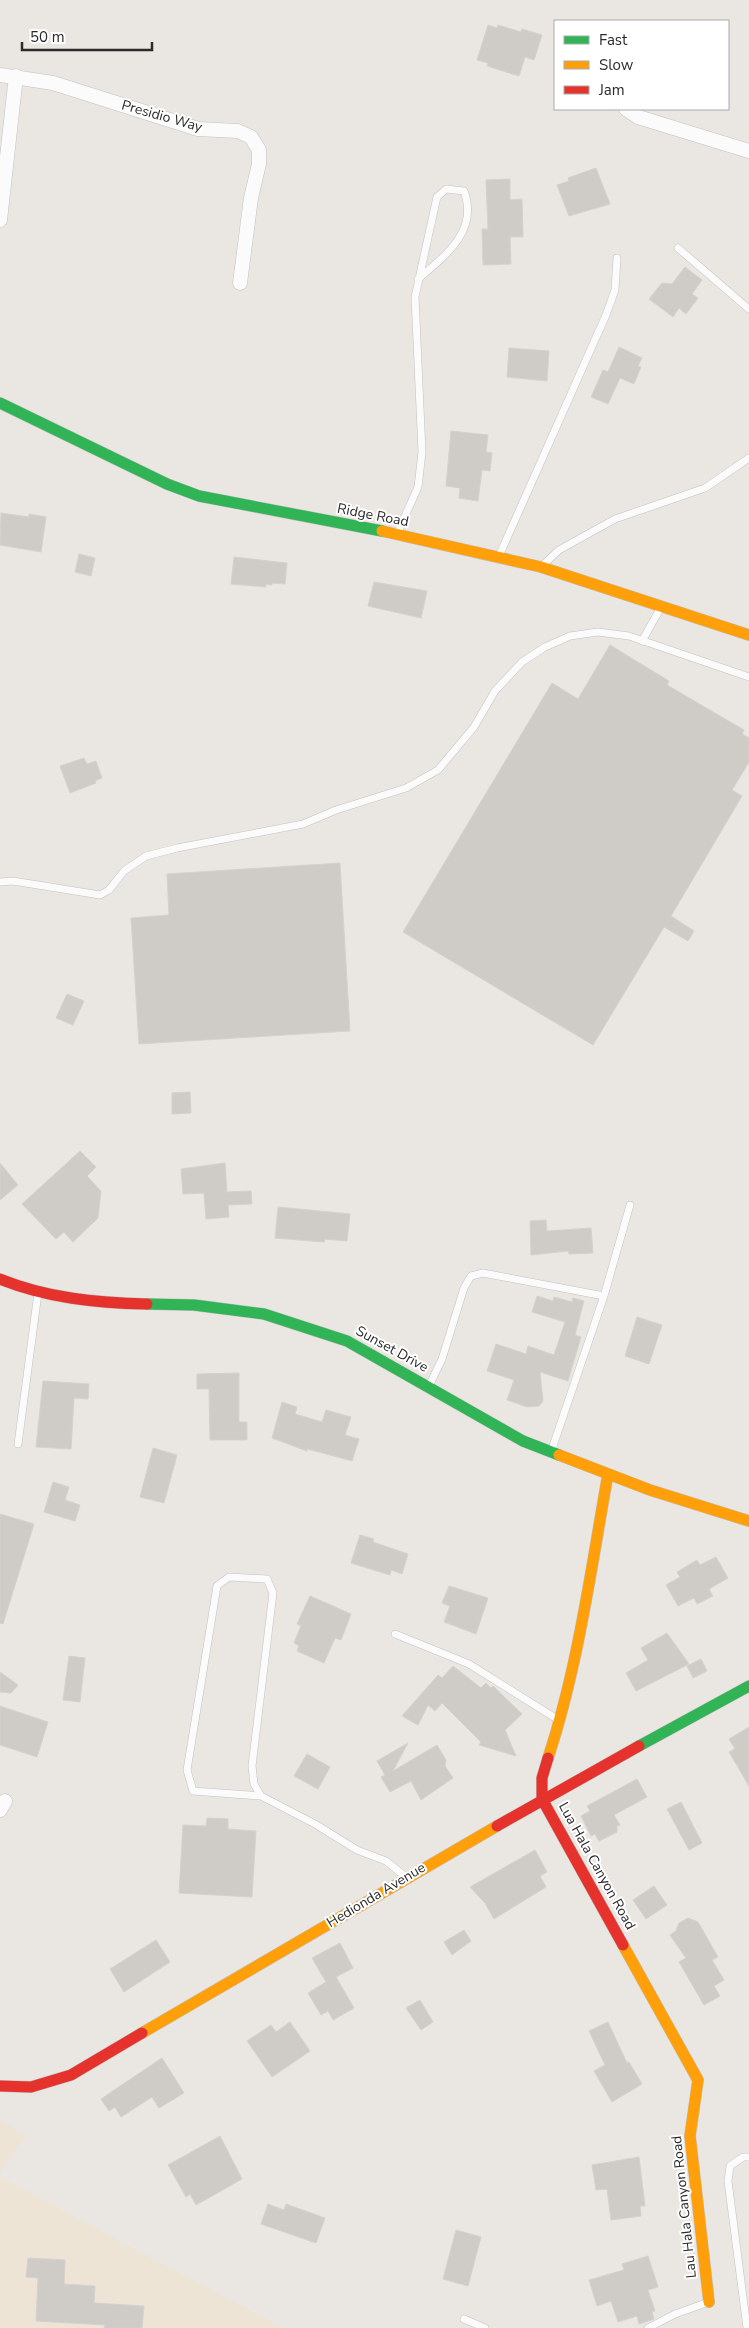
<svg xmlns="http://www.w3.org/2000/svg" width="749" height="2328" font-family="'Nunito Sans',sans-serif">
	<rect width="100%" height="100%" fill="#eae6e2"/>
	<!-- education -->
	<path fill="#ede4d6" d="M0,2120l26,16 -26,36z
		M0,2177l283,151h-283z"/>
	<!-- building -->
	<path fill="#cfccc8" stroke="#d5d1ce" d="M488,25l9,3 1,-3 23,7 1,-3 20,6 -8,25 -9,-3 -6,19 -32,-10 1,-3 -11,-3z
		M596,168l14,36 -41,12 -12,-31 12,-4 -1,-3z
		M510,179v21l12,-1 1,38h-13l1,27 -28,1 -1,-36h6l-2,-49z
		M685,267l17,13 -10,14 6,4 -12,16 -7,-6 -6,9 -24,-18 13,-16 10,1z
		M619,347l23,11 -4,8 3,1 -7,17 -14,-6 -12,26 -17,-7 12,-27 5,2z
		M509,348l40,3 -2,30 -40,-4z
		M451,431l37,4 -2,17 6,1 -2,18 -8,-1 -4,31 -19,-3 1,-10 -14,-2z
		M1,513l28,4v-3l17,3 -5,35 -41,-7z
		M79,554l16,4 -4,18 -16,-4z
		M234,557l53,6 -2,21 -13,-1v2l-6,-1v3l-35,-3z
		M374,582l53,9 -6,27 -53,-12z
		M610,645l59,36 -2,4 77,45 -2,4 7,4v24l-17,28 10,6 -71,120 23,15 -6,10 -24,-14 -71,118 -190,-113 149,-249 26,16z
		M84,758l3,6 9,-3 6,17 -7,3 1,2 -26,10 -10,-27z
		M340,863l10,168 -211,13 -8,-126 38,-3 -2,-41z
		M67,994l17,7 -11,24 -17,-7z
		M190,1092l1,21 -19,1v-21z
		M80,1151l16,16 -9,9 14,15 -3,27 -25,24 -9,-10 -8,7 -34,-35z
		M0,1163l18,22 -18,15z
		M225,1163l2,29 24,-1 1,13 -24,1 1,12 -23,2 -2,-26 -21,1 -2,-25z
		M278,1207l72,7 -3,27 -22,-2 -1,3 -49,-4z
		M546,1220l1,11 44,-3 2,25 -24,1 -1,-3 -37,4 -1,-34z
		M537,1296l16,5 1,-4 18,5 1,-4 11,3 -9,34 6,2 -13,44 -28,-9 3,29 -4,5 -12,1 -20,-7 7,-20 -27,-9 9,-27 30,10 2,-8 26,9 11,-33 -33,-10z
		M637,1317l25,8 -13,39 -24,-8z
		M239,1373v49h8v18h-37l-1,-51h-12v-15z
		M43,1381l46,3 -1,15 -14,-1 -3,51 -35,-2z
		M282,1402l15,5 -2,7 27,8 4,-12 25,7 -6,18 14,4 -7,22 -33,-9 -12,-3v2l-35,-13z
		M153,1448l24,7 -13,48 -24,-6z
		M53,1482l16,5 -4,13 15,5 -5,16 -31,-9z
		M0,1514l34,10 -31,100 -3,-1z
		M360,1535l14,4 -1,3 35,12 -6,20 -11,-4 -1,5 -39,-12z
		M716,1557l12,21 -19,11 4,7 -16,8 -3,-6 -16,8 -12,-21 14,-8 -3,-5 20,-12 3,5z
		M449,1586l39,12 -12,36 -32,-12 6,-16 -8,-3z
		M310,1596l41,18 -10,26 -6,-2 -11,25 -27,-12 2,-5 -5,-3 7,-17 -4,-2z
		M667,1633l22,31 -53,27 -10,-18 22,-13 -7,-12z
		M69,1656l16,2 -5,44 -17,-2z
		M701,1659l6,12 -14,7 -6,-12z
		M453,1666l28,22 5,-5 5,5 2,-2 29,28 -17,16 11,26 -37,-11 2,-3 -39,-39 -7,8 -7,-6 -10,20 -16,-9 36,-41 4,3z
		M0,1672l18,13 -7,8 -11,-1z
		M0,1706l48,16 -11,35 -37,-12z
		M749,1727v59l-20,-34 6,-3 -6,-10z
		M408,1743l-15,28 44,-26 9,15 -1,6 8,12 -32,22 -10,-19 -21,11 -9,-15 4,-2 -8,-14z
		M307,1754l23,13 -12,22 -24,-13z
		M637,1779l10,18 -33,18 6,10 -3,1v6l-18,9 -4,-7 -4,2 -10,-20 9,-5 -3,-5z
		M681,1802l21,41 -13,7 -22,-41z
		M207,1818l21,1v10l28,2 -4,66 -73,-4 4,-68 23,1z
		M535,1850l12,22 -7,4 6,11 -52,32 -9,-16 -15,-16z
		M654,1886l13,19 -21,14 -13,-19z
		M688,1918l10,4 20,35 -6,3 12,20 -10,6 6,10 -16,9 -25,-43 7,-4 -16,-23 6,-4 3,-8z
		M464,1930l7,11 -19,14 -8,-13z
		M156,1940l14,22 -46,30 -14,-23z
		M340,1943l13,25 -17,9 18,31 -21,12 -5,-9 -7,4 -13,-22 18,-11 -14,-24z
		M420,2000l13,22 -12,8 -15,-22z
		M290,2022l20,29 -38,26 -25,-36 24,-16 5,7z
		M608,2022l19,41 2,-1 13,22 -30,18 -18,-31 11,-6 -16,-34z
		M162,2058l22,35 -25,15 -7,-11 -31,20 -6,-10 -6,4 -8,-12z
		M220,2136l22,43 -46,26 -6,-11 -4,3 -18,-32z
		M639,2157l6,49h-5l1,10 -30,4 -4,-31 -11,1 -4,-25z
		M268,2204l16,6 2,-6 39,14 -9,25 -55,-19z
		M456,2230l25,7 -13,49 -25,-7z
		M648,2256l10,31 -10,3 7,21 -3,1 2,7 -15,5 -2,-8 -19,6 -7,-21 -14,5 -8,-26 35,-10 -2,-6z
		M28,2258l37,2 -1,24 31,2 -1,17 50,3 -2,22h-38l1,-3 -69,-4 2,-43 -12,-1z"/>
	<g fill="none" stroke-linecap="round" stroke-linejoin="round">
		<defs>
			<path id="lane" d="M678,248l71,61
				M397,534l21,-47 4,-35 -7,-155 22,-100 9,-8 18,2c15,40 -19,65 -46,88
				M499,556l107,-241 9,-25 2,-32
				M543,565l16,-15 56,-31 90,-31 44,-30
				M642,641l18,-32
				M0,882l13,-1 87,14 9,-5 15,-19 22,-15 31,-8 126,-24 33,-14 70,-22 32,-18 36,-43 21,-36 27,-29 23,-15 25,-11 28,-4 31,4 120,41
				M429,1386l13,-27 22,-71 7,-12 12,-3 121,23
				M18,1444l20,-151
				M552,1449l52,-153 26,-91
				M395,1634l74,30 88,55
				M261,1796l-68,-5 -6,-21 30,-184 12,-9 38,2 6,14 -21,173 2,18 7,12 54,28 42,26 29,11 20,16
				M464,2319l21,9
				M648,2328l27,-14 34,-12
				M747,2328l-19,-147 2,-15 13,-9h6"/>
			<path id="street" d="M0,75l53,8 145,46 40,2 13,6 8,13v14l-8,34 -11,85
				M626,109l12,8 111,34
				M0,220l16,-144
				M0,1810l5,-9"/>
			<path id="fast" d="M0,403l167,81 32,12 183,35
				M147,1304l47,1 70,9 83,27 176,100 36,14
				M639,1746l110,-60"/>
			<path id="slow" d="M382,531l159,36 208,68
				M559,1455l91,35 99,31
				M548,1758c30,-91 43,-189 60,-284
				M623,1945l75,135 -8,56 19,166
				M142,2033l355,-207"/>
			<path id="jam" d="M0,1279c47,19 97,24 147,25
				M548,1758l-6,20v21l81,146
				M497,1826l142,-80
				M0,2086l31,1 40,-12 71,-42"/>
		</defs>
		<!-- lane casing -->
		<use href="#lane" stroke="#c3c2c2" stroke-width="8"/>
		<!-- street casing -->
		<use href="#street" stroke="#c3c2c2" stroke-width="15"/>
		<!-- fast casing -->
		<use href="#fast" stroke="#c3c2c2" stroke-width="12"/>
		<!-- slow casing -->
		<use href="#slow" stroke="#c3c2c2" stroke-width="12"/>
		<!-- jam casing -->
		<use href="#jam" stroke="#c3c2c2" stroke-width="12"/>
		<!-- lane -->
		<use href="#lane" stroke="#fcfbfb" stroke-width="7"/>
		<!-- street -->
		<use href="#street" stroke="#fcfbfb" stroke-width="14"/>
		<!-- fast -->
		<use href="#fast" stroke="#30b455" stroke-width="11"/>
		<!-- slow -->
		<use href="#slow" stroke="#ff9f0a" stroke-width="11"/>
		<!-- jam -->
		<use href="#jam" stroke="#e5322d" stroke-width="11"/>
	</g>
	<g text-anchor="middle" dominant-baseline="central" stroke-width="4" stroke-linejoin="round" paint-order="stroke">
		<!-- street labels -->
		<g font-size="14" fill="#2b2b2b" stroke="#fff">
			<text transform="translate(162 116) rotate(16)">Presidio Way</text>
			<text transform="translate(373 515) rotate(11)">Ridge Road</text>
			<text transform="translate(392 1349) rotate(29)">Sunset Drive</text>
			<text transform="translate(597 1866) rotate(61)">Lua Hala Canyon Road</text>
			<text transform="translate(376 1895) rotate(-31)">Hedionda Avenue</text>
			<text transform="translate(684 2207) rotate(-96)">Lau Hala Canyon Road</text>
		</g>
	</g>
	<!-- legend -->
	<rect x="554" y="20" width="175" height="90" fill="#ffffff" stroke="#aaaaaa"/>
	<rect x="564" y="36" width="25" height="8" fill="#30b455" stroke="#aaaaaa"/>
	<text x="599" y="45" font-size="15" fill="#2b2b2b">Fast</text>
	<rect x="564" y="61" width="25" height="8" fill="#ff9f0a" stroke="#aaaaaa"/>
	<text x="599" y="70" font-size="15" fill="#2b2b2b">Slow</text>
	<rect x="564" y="86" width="25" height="8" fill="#e5322d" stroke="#aaaaaa"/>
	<text x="599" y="95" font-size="15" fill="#2b2b2b">Jam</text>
	<!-- scale -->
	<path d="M22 42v8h130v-8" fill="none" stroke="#2b2b2b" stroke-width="2.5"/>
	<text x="30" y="42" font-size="15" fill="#2b2b2b" stroke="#ffffff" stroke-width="4" paint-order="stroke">50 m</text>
</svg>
